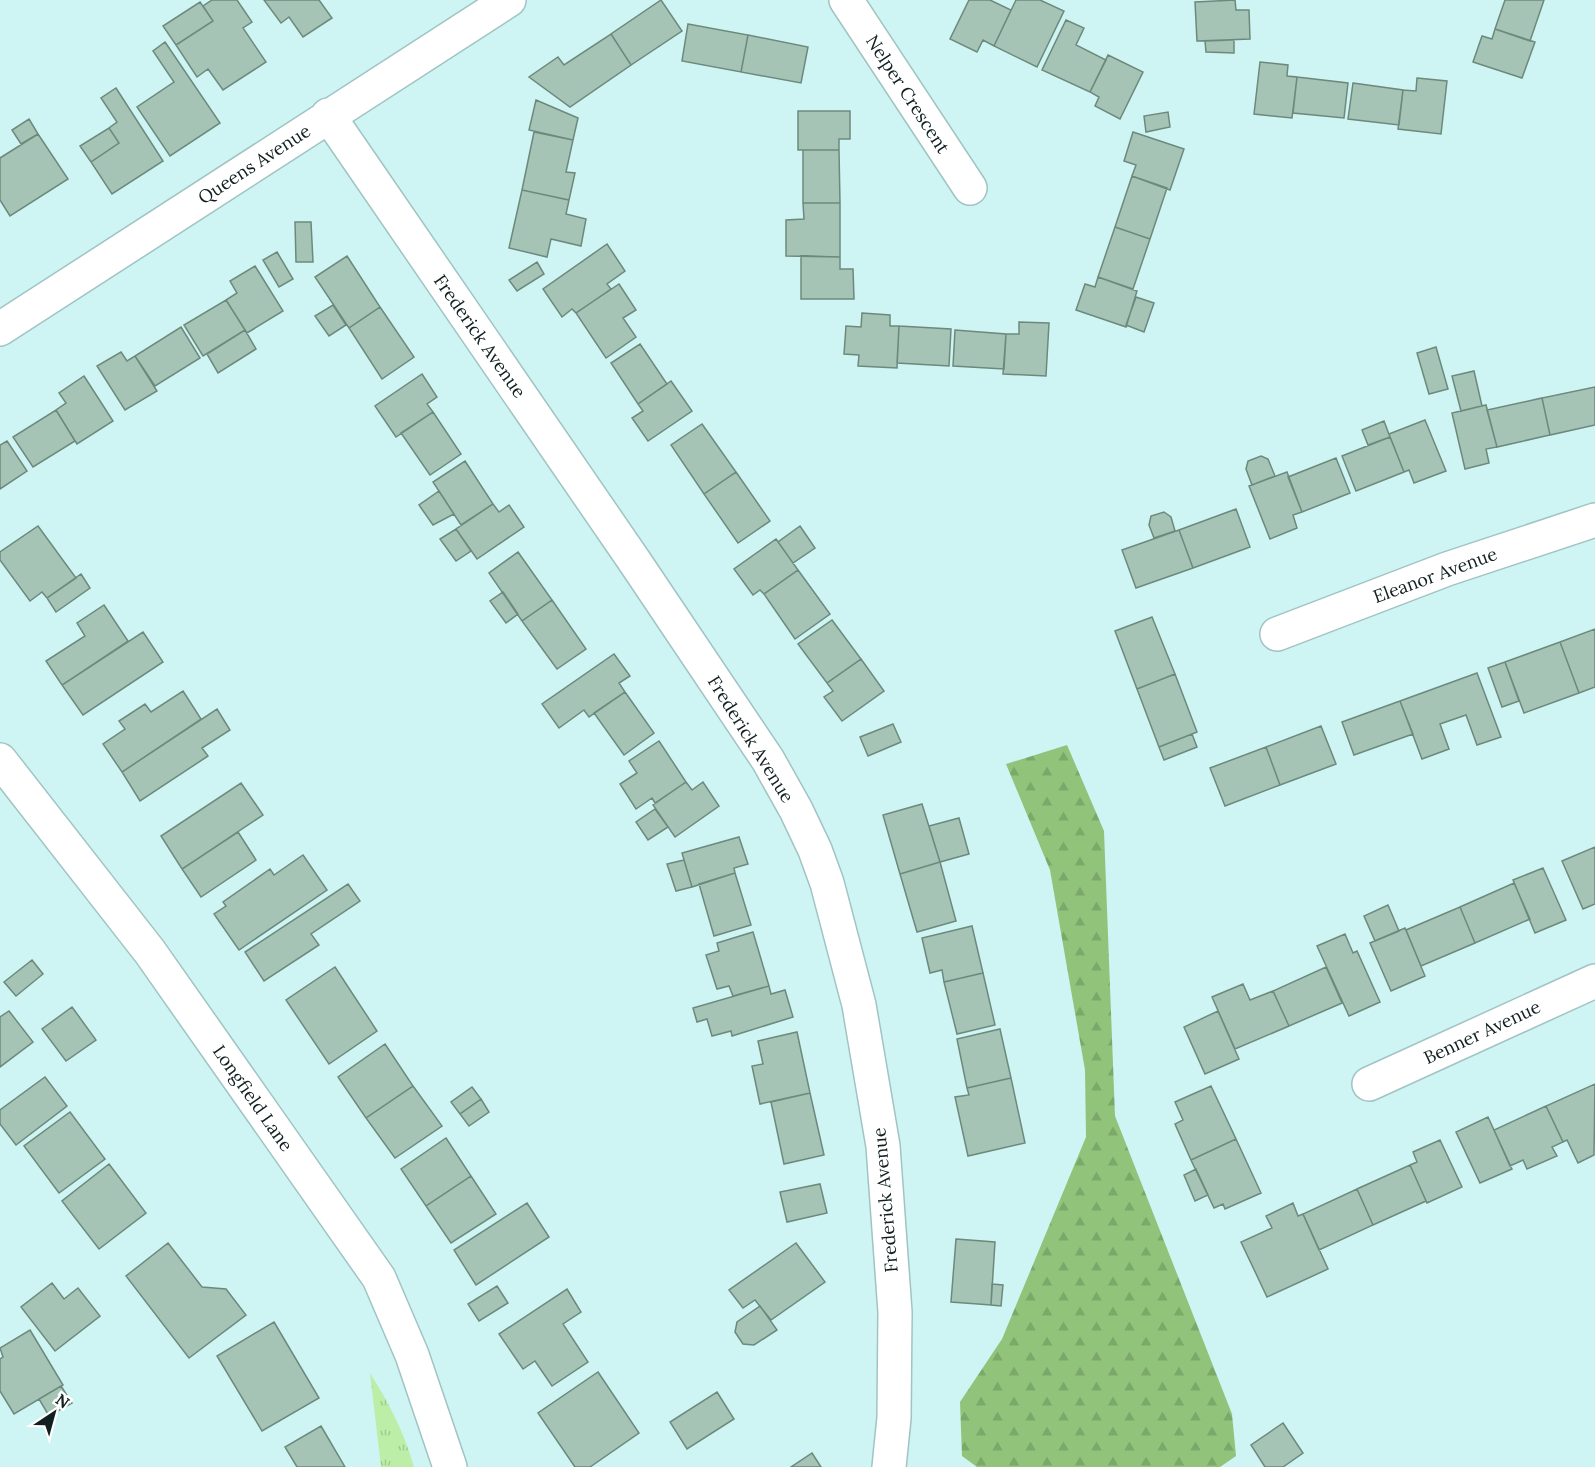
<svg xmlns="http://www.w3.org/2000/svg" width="1595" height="1467" font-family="Lora,serif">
	<defs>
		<pattern id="grass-tufts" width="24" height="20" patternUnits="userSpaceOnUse" patternTransform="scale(1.5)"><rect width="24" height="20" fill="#bdeea7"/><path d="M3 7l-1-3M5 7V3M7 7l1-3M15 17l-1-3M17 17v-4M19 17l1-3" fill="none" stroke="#a1cc8f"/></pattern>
		<pattern id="forest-firs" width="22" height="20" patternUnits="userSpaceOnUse" patternTransform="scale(1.5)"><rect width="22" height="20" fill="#91c47a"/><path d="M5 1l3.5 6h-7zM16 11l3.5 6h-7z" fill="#7ca869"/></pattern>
	</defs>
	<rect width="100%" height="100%" fill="#cef4f3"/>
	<!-- grass -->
	<path fill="url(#grass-tufts)" d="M370,1373c19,30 34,59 44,94h-33z"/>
	<!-- forest -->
	<path fill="url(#forest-firs)" d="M1067,745l37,86 11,285 117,298 4,42 -16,11h-243l-15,-11 -2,-54 42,-63 84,-202 -1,-67 -35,-200 -44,-106z"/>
	<!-- building -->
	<path fill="#a5c4b6" stroke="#6c8a7c" stroke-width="1.5" d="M212,0h25l15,22 -9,6 23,34 -43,28 -15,-21 -11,8 -21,-32 37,-24 -10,-15z
		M264,0h55l13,18 -29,19 -14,-20 -8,6z
		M661,0l21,31 -51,34 -20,-31z
		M969,0h21l21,10 -17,36 -11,-6 -6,12 -27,-13z
		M1016,0h24l24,11 -27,56 -43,-21z
		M1235,0l1,10h13l1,29 -53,2 -2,-39z
		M1505,0h39l-14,41 -35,-12z
		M200,2l13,19 -37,24 -13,-19z
		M1066,20l18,8 -8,17 30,15 -16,32 -48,-22z
		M688,24l60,11 -7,37 -59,-11z
		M1495,29l40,13 -13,36 -49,-16 9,-26 10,3z
		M611,34l20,31 -61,42 -41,-30 29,-20 6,8z
		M748,35l60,12 -7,36 -60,-11z
		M1234,40v13l-28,-1 -1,-11z
		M165,42l55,81 -50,33 -33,-49 37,-25 -21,-31z
		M1108,55l35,17 -23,47 -25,-13 4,-9 -9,-5z
		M1260,62l28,3 -1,11 10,1 -5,41 -38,-4z
		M1297,77l51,6 -4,35 -51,-5z
		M1417,78l30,3 -6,53 -43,-5 5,-39 13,1z
		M1353,83l50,7 -4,35 -51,-6z
		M116,88l47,73 -51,33 -21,-32 28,-19 -10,-15 8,-6 -16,-24z
		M536,100l42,18 -5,22 -44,-10z
		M798,111h52v28h-11v11h-41z
		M1168,112l2,15 -24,5 -2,-16z
		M29,119l9,15 -17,10 -9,-14z
		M109,128l10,15 -28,19 -11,-16z
		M534,132l39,8 -7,32 9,1 -6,27 -47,-10z
		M1133,132l51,17 -14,41 -38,-14 4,-11 -12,-4z
		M38,134l30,45 -58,37 -10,-16v-42z
		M803,150h36l1,53h-37z
		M1132,176l35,12 -17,51 -35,-12z
		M522,190l47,10 -3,14 20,5 -5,27 -30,-7 -4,18 -38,-9z
		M803,203h37v54l-54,-1v-36l18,-1z
		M295,222h16l2,40h-17z
		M1115,227l35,12 -17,50 -35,-12z
		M607,244l18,27 -18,13 4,5 -35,24 -4,-4 -10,8 -19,-28z
		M277,252l16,27 -14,8 -16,-27z
		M347,256l33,51 -31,21 -34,-51z
		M801,256l39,1v12h13l1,30h-53z
		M537,262l7,12 -27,17 -8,-11z
		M255,266l28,45 -36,22 -21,-33 11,-7 -7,-12z
		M1098,277l39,14 -11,36 -50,-17 9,-26 10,3z
		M619,284l17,26 -13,8 13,19 -30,21 -30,-45z
		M1136,297l18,6 -10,29 -18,-7z
		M226,300l19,30 -42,26 -19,-31z
		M333,305l13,20 -17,11 -14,-20z
		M380,307l34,50 -32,22 -33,-51z
		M862,313l28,2v11h9l-2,42 -39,-2 1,-11 -15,-1 2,-28 15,1z
		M1019,322l30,1 -3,53 -43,-2 3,-40h13z
		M899,326l52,3 -2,37 -52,-3z
		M181,327l19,31 -45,28 -20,-30z
		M245,330l11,19 -38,24 -11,-19z
		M955,330l51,4 -2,35 -51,-3z
		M640,344l27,40 -29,20 -27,-41z
		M1436,347l12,42 -19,5 -12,-41z
		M121,352l6,9 8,-5 22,35 -32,19 -28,-44z
		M1474,371l8,35 -21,5 -9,-35z
		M422,374l15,23 -10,7 6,8 -37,25 -21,-31z
		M84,376l29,45 -36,23 -21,-34 10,-7 -7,-10z
		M671,381l21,30 -44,30 -16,-23 11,-7 -5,-7z
		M1595,387v38l-45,10 -8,-37z
		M1542,398l8,37 -53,12 -10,-37z
		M1486,405l11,42 -11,2 3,14 -24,6 -13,-56z
		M56,410l19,31 -42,26 -20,-30z
		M433,412l28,42 -31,21 -29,-42z
		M1425,420l21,51 -32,12 -5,-13 -5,2 -15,-38z
		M1384,421l6,16 -22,8 -6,-15z
		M702,424l34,48 -32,22 -33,-49z
		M1390,437l14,35 -48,19 -14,-35z
		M7,441l20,30 -27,18v-44z
		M1261,456l7,3 7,17 -23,9 -6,-16 2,-8z
		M1336,458l14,35 -48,19 -14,-35z
		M465,461l28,43 -32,21 -28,-43z
		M736,472l34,49 -32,22 -34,-49z
		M1287,472l15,40 -9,3 4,13 -27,11 -21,-53z
		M439,491l15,23 -21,11 -14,-20z
		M493,504l6,8 10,-7 15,22 -47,32 -21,-30z
		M1236,509l14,38 -57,21 -14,-38z
		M1164,512l7,5 4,14 -21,7 -5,-13 2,-9z
		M38,526l38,52 -29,20 -5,-6 -12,9 -30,-41v-8z
		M800,526l15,22 -22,15 -15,-21z
		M456,529l15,22 -15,10 -16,-22z
		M1179,530l14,38 -57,20 -14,-38z
		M776,539l22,31 -34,24 -4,-4 -7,5 -19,-26z
		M518,552l34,48 -30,21 -33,-48z
		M798,570l32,44 -35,25 -31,-45z
		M81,574l9,14 -34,24 -9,-14z
		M503,592l15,22 -12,9 -16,-22z
		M552,600l34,49 -29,20 -35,-48z
		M104,605l24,36 -66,44 -16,-24 39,-25 -8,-13z
		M1152,617l23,57 -38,15 -22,-58z
		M832,620l29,39 -34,24 -29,-39z
		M1595,629v58l-16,6 -19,-51z
		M143,632l20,30 -80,53 -21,-30z
		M1560,642l19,51 -55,20 -19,-51z
		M614,654l16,22 -11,7 6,9 -36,25 -5,-7 -25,18 -17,-24z
		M861,659l23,32 -42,30 -18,-24 9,-6 -6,-8z
		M1505,662l14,39 -17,6 -14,-39z
		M1477,673l24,64 -24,8 -11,-30 -26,9 9,25 -27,10 -22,-58z
		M1175,674l22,58 -38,15 -22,-58z
		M183,691l18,28 -79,53 -19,-28 22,-15 -6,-8 26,-17 6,8z
		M625,692l29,41 -30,22 -30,-42z
		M1400,701l13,33 -59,21 -12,-33z
		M217,709l13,21 -28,18 6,8 -68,45 -18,-29z
		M893,724l8,18 -33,14 -8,-19z
		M1321,726l15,38 -56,21 -14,-38z
		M1192,734l5,13 -33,13 -5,-13z
		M659,741l27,41 -31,21 -3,-5 -16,11 -16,-25 17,-11 -8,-12z
		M1266,747l14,38 -55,21 -15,-38z
		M686,782l6,8 11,-8 16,24 -44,31 -22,-32z
		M241,783l22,32 -81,54 -21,-33z
		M922,804l18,58 -40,12 -17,-59z
		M655,809l13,18 -20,13 -12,-18z
		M959,818l10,36 -29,8 -11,-36z
		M238,832l18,28 -55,37 -19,-28z
		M739,837l9,27 -14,4 1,5 -43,14 -10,-34z
		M1595,847v57l-12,5 -21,-48z
		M303,855l24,35 -88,60 -25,-36 12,-8 -3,-4 47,-33 4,6z
		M684,860l8,27 -16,4 -9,-27z
		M940,862l16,59 -39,11 -17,-58z
		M1543,868l23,52 -31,13 -22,-53z
		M735,873l16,52 -37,11 -15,-52z
		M1514,883l16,36 -55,24 -15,-36z
		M348,884l12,17 -49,33 8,11 -55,36 -19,-29z
		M1388,905l11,26 -24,10 -11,-25z
		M1460,907l15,36 -54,23 -15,-36z
		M972,926l11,47 -39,9 -2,-12 -12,3 -8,-35z
		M1405,928l20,48 -34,15 -21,-48z
		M753,932l16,54 -36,10 -4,-10 -12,3 -11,-34 13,-4 -2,-8z
		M1345,934l8,19 4,-2 23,51 -31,14 -32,-70z
		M32,960l11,14 -27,22 -12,-14z
		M335,967l42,64 -48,33 -43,-64z
		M1326,967l16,36 -53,23 -16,-35z
		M983,973l12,52 -38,9 -13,-52z
		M1243,984l7,16 23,-9 16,35 -54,23 -23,-52z
		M769,986l2,8 14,-4 8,27 -61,19 -1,-5 -19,5 -5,-17 -10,3 -4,-14z
		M72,1007l24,33 -30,21 -24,-32z
		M9,1011l24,31 -33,25v-50z
		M1218,1011l21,48 -34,15 -21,-47z
		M1000,1029l11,49 -44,10 -10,-49z
		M797,1032l13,61 -50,11 -8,-38 11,-2 -5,-23z
		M385,1044l28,42 -47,32 -28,-41z
		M45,1077l22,29 -51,39 -16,-21v-14z
		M1011,1078l14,65 -57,13 -13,-59 14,-2 -2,-7z
		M1595,1084l-1,71 -16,8 -11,-23 -4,2 -17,-36z
		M413,1086l29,40 -47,32 -29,-40z
		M1211,1086l25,53 -45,21 -16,-36 8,-4 -8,-18z
		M472,1087l9,12 -21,15 -9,-12z
		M810,1093l14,62 -40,9 -13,-62z
		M481,1099l8,13 -20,14 -9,-12z
		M1546,1106l17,36 -11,5 5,9 -30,13 -4,-9 -13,6 -16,-36z
		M70,1112l35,47 -46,34 -35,-47z
		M1488,1117l24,52 -32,14 -24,-51z
		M446,1138l25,38 -45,30 -25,-37z
		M1236,1139l25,54 -36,16 -2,-5 -9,4 -23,-48z
		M1440,1140l22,47 -35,16 -17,-38 7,-3 -4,-10z
		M109,1164l37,49 -47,36 -37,-48z
		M1410,1165l16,36 -53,24 -16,-36z
		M1196,1169l12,26 -13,6 -11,-26z
		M471,1176l25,38 -45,29 -25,-37z
		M820,1184l7,29 -40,9 -7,-30z
		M1357,1189l16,36 -54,25 -16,-36z
		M527,1203l22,34 -73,48 -22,-35z
		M1293,1203l5,13 5,-2 25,55 -61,28 -26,-55 31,-14 -6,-12z
		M956,1239l39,3 -4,63 -40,-3z
		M168,1243l34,44 24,2 20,26 -57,43 -63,-82z
		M796,1243l29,39 -54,38 -16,-20 -12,8 -14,-18z
		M52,1283l12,16 14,-11 22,28 -45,35 -34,-44z
		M992,1284l11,1 -2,21 -10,-1z
		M497,1286l11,17 -29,18 -11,-17z
		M567,1289l14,23 -18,12 25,38 -36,24 -17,-25 -12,8 -24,-35z
		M760,1306l17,24 -23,15 -11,-1 -8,-12 2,-10z
		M274,1322l45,76 -57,33 -45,-75z
		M30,1330l33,55 -49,29 -14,-23v-32l3,-2 -3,-9z
		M598,1372l41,61 -49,34h-15l-37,-54z
		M61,1386l11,17 -23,13 -10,-17z
		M717,1392l17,27 -47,30 -17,-27z
		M1283,1423l20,30 -20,14h-18l-14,-22z
		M321,1426l24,41h-48l-12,-20z
		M812,1453l9,14h-30z"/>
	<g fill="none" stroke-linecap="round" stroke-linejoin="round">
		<defs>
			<path id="minor" d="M846,0l124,188
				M328,115l307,447 133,198 28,50 19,40 12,33 32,122 24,141 12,166 -1,106 -5,49
				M0,329l509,-329
				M1277,634l170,-65 148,-49
				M0,760l150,192 229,326 33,77 38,112
				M1369,1084l226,-103"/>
		</defs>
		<!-- minor casing -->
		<use href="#minor" stroke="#a0c4c3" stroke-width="36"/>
		<!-- minor -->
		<use href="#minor" stroke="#fff" stroke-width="33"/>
	</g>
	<g text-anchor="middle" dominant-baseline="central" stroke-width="6" stroke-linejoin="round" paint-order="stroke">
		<!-- street labels -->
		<g font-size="18" fill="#111f1f" stroke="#fff">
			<text transform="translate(908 94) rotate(57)">Nelper Crescent</text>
			<text transform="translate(254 164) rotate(-33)">Queens Avenue</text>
			<text transform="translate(480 336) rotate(55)">Frederick Avenue</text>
			<text transform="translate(1435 575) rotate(-20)">Eleanor Avenue</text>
			<text transform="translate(751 739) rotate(58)">Frederick Avenue</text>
			<text transform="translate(1482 1032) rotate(-25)">Benner Avenue</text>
			<text transform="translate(253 1098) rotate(55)">Longfield Lane</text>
			<text transform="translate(885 1200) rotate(-95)">Frederick Avenue</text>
		</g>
	</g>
	<!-- north arrow -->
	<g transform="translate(54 1413) rotate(36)" stroke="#ffffff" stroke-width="4.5" paint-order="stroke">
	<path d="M0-4.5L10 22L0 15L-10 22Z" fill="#111f1f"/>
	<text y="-9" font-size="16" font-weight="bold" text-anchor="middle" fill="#111f1f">N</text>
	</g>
</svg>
